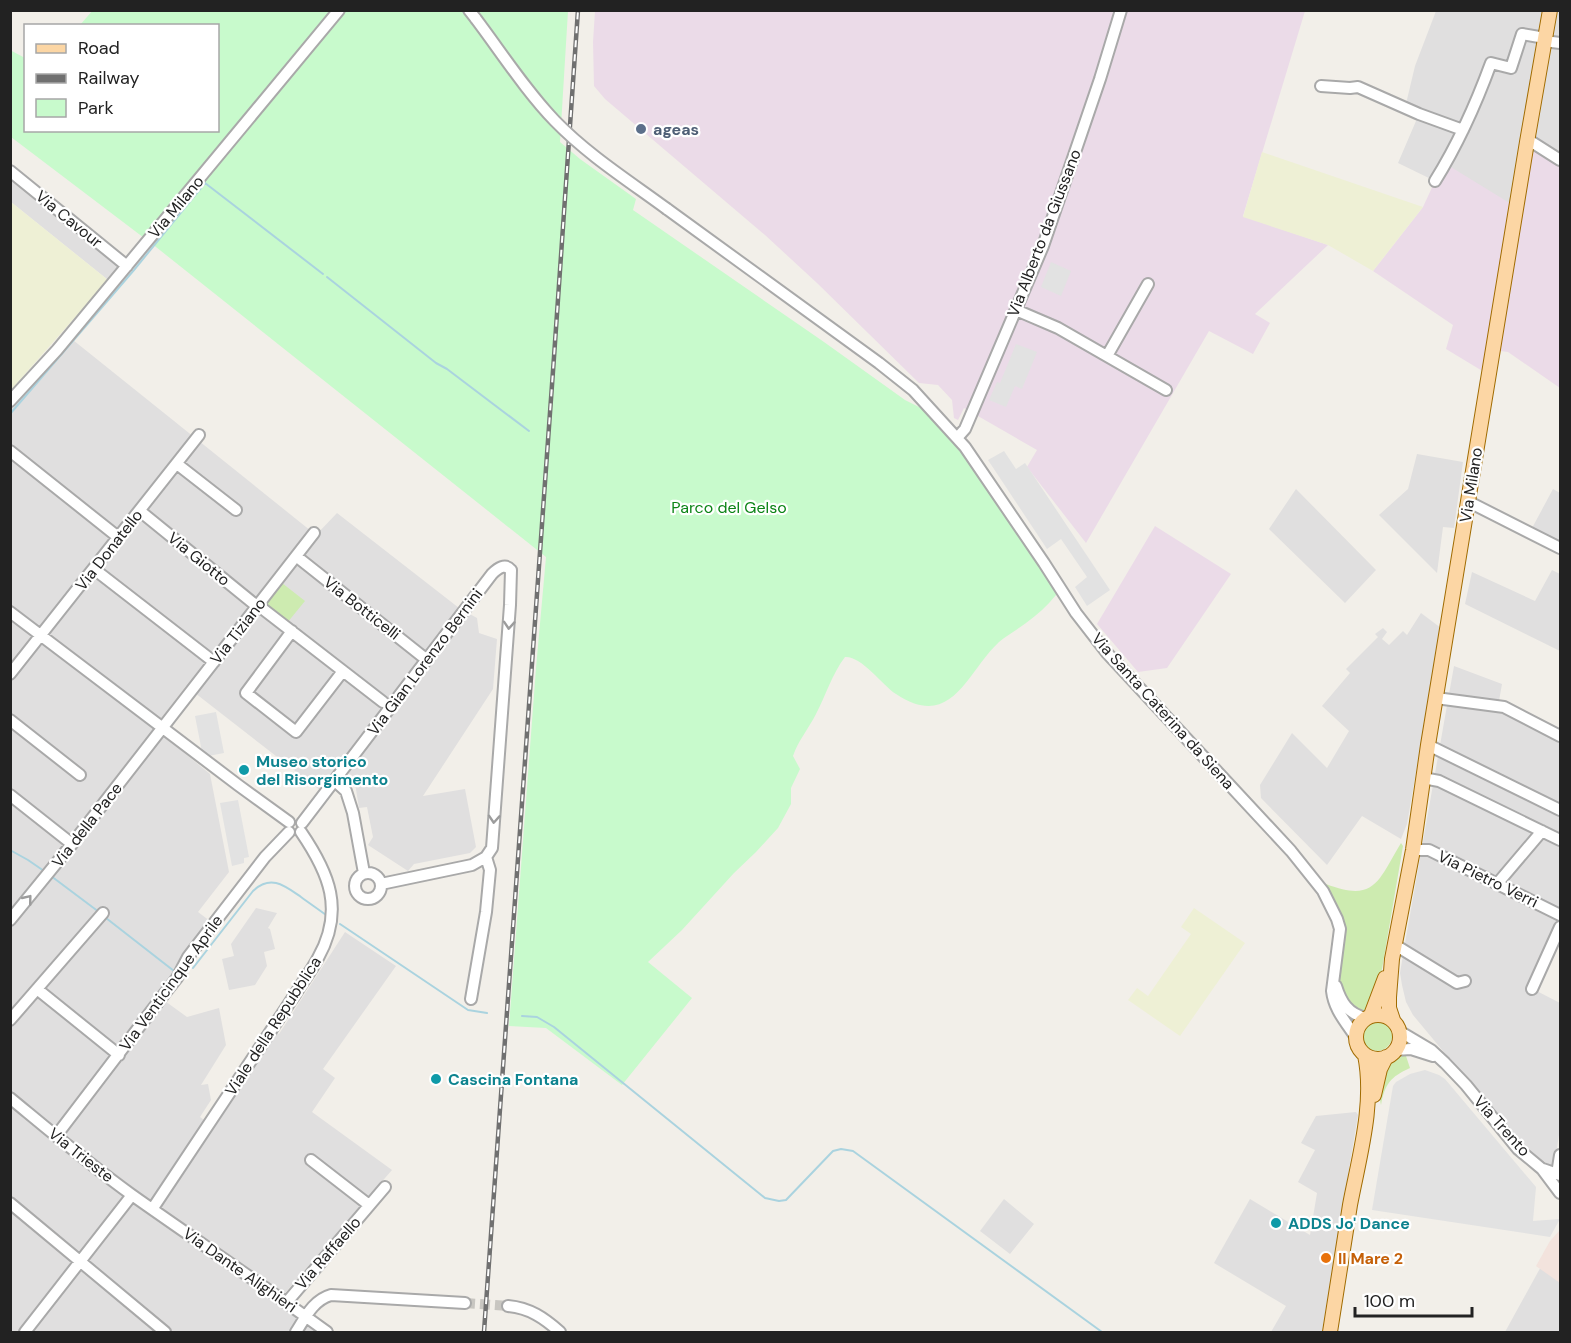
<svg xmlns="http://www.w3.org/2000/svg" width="1571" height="1343" font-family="'DM Sans',sans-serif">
	<rect width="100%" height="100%" fill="#f2efe9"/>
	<!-- residential -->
	<path fill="#e0dfdf" d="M1436,11h124v153l-43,43 -82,-26 -37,-18 21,-49 -14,-6 10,-42z
		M10,176l106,86 2,4 -10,14 -97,-78z
		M73,340l243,195 21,-22 122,95 18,10 2,15 18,6 -4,50 -70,107 42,-7 11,58 -6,6 -56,11 -6,7 -40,-26 5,-8 -6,-30 -8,1 -5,-31 -14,-10 -19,24 -135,-105 -32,42 56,46 19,98 -31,40 12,9 -32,41 -6,10 1,5 -15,19 29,21 32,-9 7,37 -25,40 7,-1 3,16 -11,17 12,9 63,-94 4,2 66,-102 51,34 -73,103 12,9 -23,34 80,58 -114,131 41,31h-308l-1,-923z
		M1417,454l46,8 -9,66 -11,-1 -6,46 -58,-58 29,-26z
		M1296,489l80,81 -31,33 -76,-74z
		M1553,489l7,4v52l-29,-15z
		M1552,570l8,4v77l-95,-47 7,-32 63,29z
		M1421,613l20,15 -34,196 -6,15 -39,-23 -35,49 -66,-67 -1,-13 32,-52 35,35 22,-37 -27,-25 28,-33 -4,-4 32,-32 -3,-3 8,-6 4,4 -5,7 7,6 14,-14 4,4z
		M1454,666l48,18 -3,17 61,30v187l-31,69 31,16v125l-6,40 -32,-22 -109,-131 -7,-13 -4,-17 -2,-12 5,-30z
		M256,908l21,5 -9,15 2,1 5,20 -11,3 3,14 -12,19 -26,5 -7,-31 12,-3 -3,-12z
		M1356,1112l2,3 -36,217h-51l15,-26 -72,-43 36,-64 60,36 7,-42 -19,-11 17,-32 -14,-7 15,-27z
		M1004,1199l30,25 -24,30 -30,-23z
		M1560,1232v100h-55z"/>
	<!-- industrial -->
	<path fill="#ebdbe8" d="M595,11h710l-62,205 85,29 -73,69 15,9 -17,31 -44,-23 -123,212 -59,-76 10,-17 -73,-42 -6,12 -4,-2 -2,-18 -14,-15 -19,-2 -102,-100 -52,-48 -160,-136 -11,-13 -1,-44z
		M1527,142l33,22v224l-52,-36 -15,-2 -4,25 -43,-26 7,-24 -80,-54 50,-64 12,-26 11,-17 70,43z
		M1155,526l76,48 -64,94 -29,4 -41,-48z"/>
	<!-- military -->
	<path fill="#f3e3dd" d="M1560,1230v53l-24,-17 14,-25z"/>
	<!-- farmland -->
	<path fill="#eef0d5" d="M1262,152l161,55 -50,64 -45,-26 -85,-28z
		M11,202l97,78 -97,110z
		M1194,908l51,35 -65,93 -52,-36 9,-12 11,8 43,-62 -10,-7z"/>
	<!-- grass -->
	<path fill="#cdebb0" d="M282,583l23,18 -18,22 -22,-18z
		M1401,843l2,3 -21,123 -10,35 -7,7 -5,1 -11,-8 -9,-18 -1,-9 7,-44 -4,-18 -16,-31c49,19 52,-3 75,-41z
		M1362 1036a15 15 0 1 1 30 0a15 15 0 1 1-30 0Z
		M1407,1052l-1,4 4,12c-20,9 -25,16 -29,37 -2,-7 0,-13 1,-20 3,-16 8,-29 25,-33z"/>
	<!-- park -->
	<path fill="#c8facc" d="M93,10l475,1 -8,131 20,17 56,40 -3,11 191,132 81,58 18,9 42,45 91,137v4c-9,11 -19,20 -30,28 -9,7 -19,12 -27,19 -33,31 -47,89 -103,52 -14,-9 -34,-38 -51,-37 -13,17 -19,38 -29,57 -7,14 -18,27 -23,42l7,13 -9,19v16l-13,24 -22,24 -22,21 -52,57 -34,32 44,36 -70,87 -76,-57 -37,-2 27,-358 10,-111 -390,-310 -145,-110 -1,-87 15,8 1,72h192v-104l-138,-1z"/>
	<!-- parking -->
	<path fill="#e2e2e2" d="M1051,262l20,9 -10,25 -20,-9z
		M1016,344l21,8 -15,37 -7,-3 -9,21 -17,-7 8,-18 3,1z
		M1004,451l12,18 9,-6 85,127 -23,16 -12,-19 12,-10 -26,-38 -14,10 -59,-89z
		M216,712l8,41 -21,4 -8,-41z
		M238,800l11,57 -5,1v5l-12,3 -12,-63z
		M1425,1070l14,5 6,4 91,108 -3,34 27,-2 -10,18 -178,-27 21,-124 3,-4 14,-8z"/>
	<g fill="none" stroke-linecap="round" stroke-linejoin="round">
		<!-- stream -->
		<path stroke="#aad3df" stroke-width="2" d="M327,277l109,86 11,6 82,62
			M10,414l124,-144 71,-87 118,91
			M10,850l18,10 16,11
			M51,876l48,36
			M106,918l68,53
			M340,924l128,86 19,3
			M193,968l60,-77c18,-17 32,-5 48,6 8,6 17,12 25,18
			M522,1016l15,1 17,10 211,171 14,3 7,-1 47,-49 8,-2 12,2 249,181"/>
		<!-- minor-tunnel -->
		<path stroke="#c8c6c1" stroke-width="10" stroke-dasharray="10 5" stroke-linecap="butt" d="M465,1303l43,3"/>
		<defs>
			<path id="minor" d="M469,10l7,9
				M1544,41l16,2
				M1321,86l29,2 8,-1 61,27 44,16
				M1527,139l33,21
				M10,171l117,95
				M1435,181c23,-37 41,-77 56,-118l20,5 11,-34 23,4
				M667,209l212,154 34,27 52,57 79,116 32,50 31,40 184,198 32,40 14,28 3,10 -8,62c2,18 13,30 23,45
				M1016,310l42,18 108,62
				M1107,356l41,-72
				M10,401l47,-51 282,-340
				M957,438l8,-9 78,-183 57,-167 21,-69
				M10,451l108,86
				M177,464l59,46
				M1469,502l91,46
				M140,511l118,96
				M296,556l131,104
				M94,569l120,93
				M259,606l124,96
				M10,612l228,173 51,37
				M292,631l-46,62 50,39 47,-61
				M10,674l189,-239
				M1436,698l68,9 56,29
				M10,720l70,55
				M1428,745l132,65
				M1423,778l16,3 121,59
				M335,781l11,10 7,22 11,60
				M10,795l62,49
				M302,823l190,-249c6,-6 13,-11 19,-4l-1,35 -18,243 -6,9 -14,8 -91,19
				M1413,850h16l131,65
				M355 886a13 13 0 1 1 26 0a13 13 0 1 1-26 0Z
				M1497,884l45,-53
				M10,920l62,-76 242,-311
				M1395,945l62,38 8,-2
				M1336,986c5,16 12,28 30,32
				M37,989l82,66
				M1532,989l28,-62
				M471,999l15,-87 4,-42 -4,-13
				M10,1020l93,-107
				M1399,1031l32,19 14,13 21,22 52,64 24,20 18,24
				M1395,1050l16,-1 22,7
				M10,1098c40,33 80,67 122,97 65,46 131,90 195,137
				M56,1136l109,-143 12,-15 11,-21 77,-100 24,-25
				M311,1160l58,45
				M1543,1169l17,6
				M1557,1174l3,-19
				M10,1203l155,129
				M153,1208l143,-215c7,-12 16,-23 22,-35 27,-48 11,-85 -17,-126
				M287,1302l98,-115
				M508,1306c22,2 36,12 52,26
				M25,1332l107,-137
				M296,1332c9,-14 17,-32 35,-37l134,8"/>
			<path id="major" d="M1356 1037a22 22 0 1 1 44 0a22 22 0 1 1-44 0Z
				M1371,1015l14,-37
				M1393,1020l-4,-12v-11l3,-38 21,-109 15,-105 99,-603 23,-132
				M1374,1095l6,-26 6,-12
				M1330,1332c7,-42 13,-85 20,-127 9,-48 25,-101 15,-150"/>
		</defs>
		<!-- minor casing -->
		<use href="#minor" stroke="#a9a9a9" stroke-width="14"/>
		<!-- major casing -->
		<use href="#major" stroke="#a06b00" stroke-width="16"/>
		<!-- minor -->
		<use href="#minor" stroke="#fff" stroke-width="10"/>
		<!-- major -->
		<use href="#major" stroke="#fcd6a4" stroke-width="14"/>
		<defs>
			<path id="rail" d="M484,1332l70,-975 24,-347"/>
		</defs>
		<!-- rail casing -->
		<use href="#rail" stroke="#707070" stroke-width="4.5"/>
		<!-- rail -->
		<use href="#rail" stroke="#fff" stroke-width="2" stroke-dasharray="7" stroke-linecap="butt"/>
		<defs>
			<path id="minor-bridge" d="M476,19c25,33 50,72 79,102 33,34 74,60 112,88"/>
		</defs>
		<!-- minor-bridge casing -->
		<use href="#minor-bridge" stroke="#a9a9a9" stroke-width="14" stroke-linecap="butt"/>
		<!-- minor-bridge -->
		<use href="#minor-bridge" stroke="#fff" stroke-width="10"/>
	</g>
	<!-- one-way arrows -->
	<defs><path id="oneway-chevron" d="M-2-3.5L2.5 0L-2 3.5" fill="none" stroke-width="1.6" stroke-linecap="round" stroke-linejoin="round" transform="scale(1.5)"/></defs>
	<g stroke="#9c9c9c">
		<use href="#oneway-chevron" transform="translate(509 625) rotate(94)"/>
		<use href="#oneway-chevron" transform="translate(494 819) rotate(94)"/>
		<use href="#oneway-chevron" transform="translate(28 899) rotate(-51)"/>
	</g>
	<!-- markers -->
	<circle fill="#5c6f8a" stroke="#fff" stroke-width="2" cx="641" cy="129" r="6"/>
	<g fill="#0f9aa8" stroke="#fff" stroke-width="2">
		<circle cx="244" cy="770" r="6"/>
		<circle cx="436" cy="1079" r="6"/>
		<circle cx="1276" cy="1223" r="6"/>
	</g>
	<circle fill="#e8710a" stroke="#fff" stroke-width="2" cx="1326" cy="1258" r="6"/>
	<g text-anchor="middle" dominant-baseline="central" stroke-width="4.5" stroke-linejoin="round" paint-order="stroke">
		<!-- service labels -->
		<g font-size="16" font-weight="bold" fill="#4e5e75" stroke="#fff" text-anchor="start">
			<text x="653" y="129">ageas</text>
		</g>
		<!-- street labels -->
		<g font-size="16" fill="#222" stroke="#fff">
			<text transform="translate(176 207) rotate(-50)">Via Milano</text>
			<text transform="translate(69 219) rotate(39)">Via Cavour</text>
			<text transform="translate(1044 233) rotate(-69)">Via Alberto da Giussano</text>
			<text transform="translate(1471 485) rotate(-81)">Via Milano</text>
			<text transform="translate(109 550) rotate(-52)">Via Donatello</text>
			<text transform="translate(199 559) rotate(39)">Via Giotto</text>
			<text transform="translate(362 608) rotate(38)">Via Botticelli</text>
			<text transform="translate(238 631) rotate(-52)">Via Tiziano</text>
			<text transform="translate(425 662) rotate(-53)">Via Gian Lorenzo Bernini</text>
			<text transform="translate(1163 711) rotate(48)">Via Santa Caterina da Siena</text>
			<text transform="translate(87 825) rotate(-52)">Via della Pace</text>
			<text transform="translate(1488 879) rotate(26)">Via Pietro Verri</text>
			<text transform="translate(171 983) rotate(-54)">Via Venticinque Aprile</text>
			<text transform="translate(273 1026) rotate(-57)">Viale della Repubblica</text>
			<text transform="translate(1502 1126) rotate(48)">Via Trento</text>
			<text transform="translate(81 1155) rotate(38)">Via Trieste</text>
			<text transform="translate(328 1253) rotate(-49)">Via Raffaello</text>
			<text transform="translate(240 1270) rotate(35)">Via Dante Alighieri</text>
		</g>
		<!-- park labels -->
		<g font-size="16" fill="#0c8416" stroke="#fff">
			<text x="729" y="507">Parco del Gelso</text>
		</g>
		<!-- culture labels -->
		<g font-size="16" font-weight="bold" fill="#0d838f" stroke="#fff" text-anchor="start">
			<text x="256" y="761">Museo storico<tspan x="256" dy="18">del Risorgimento</tspan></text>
			<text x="448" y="1079">Cascina Fontana</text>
			<text x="1288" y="1223">ADDS Jo' Dance</text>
		</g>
		<!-- food labels -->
		<g font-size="16" font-weight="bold" fill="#c56008" stroke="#fff" text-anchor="start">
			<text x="1338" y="1258">Il Mare 2</text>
		</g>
	</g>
	<!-- border -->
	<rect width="1571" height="1343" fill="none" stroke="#222222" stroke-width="24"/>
	<!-- legend -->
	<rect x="24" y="24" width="195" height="108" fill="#ffffff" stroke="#a7a7a7" stroke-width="1.5"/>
	<rect x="36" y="44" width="30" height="9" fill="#fcd6a4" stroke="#a7a7a7" stroke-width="1.5"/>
	<text x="78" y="54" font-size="18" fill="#222222">Road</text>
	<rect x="36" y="74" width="30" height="9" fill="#707070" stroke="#a7a7a7" stroke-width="1.5"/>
	<text x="78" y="84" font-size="18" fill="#222222">Railway</text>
	<rect x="36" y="99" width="30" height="18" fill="#c8facc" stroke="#a7a7a7" stroke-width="1.5"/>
	<text x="78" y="114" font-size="18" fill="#222222">Park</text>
	<!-- scale -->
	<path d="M1355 1307v9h117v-9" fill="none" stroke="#222222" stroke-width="3"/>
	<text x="1364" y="1307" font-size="18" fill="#222222" stroke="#ffffff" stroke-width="4.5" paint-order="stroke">100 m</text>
</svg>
